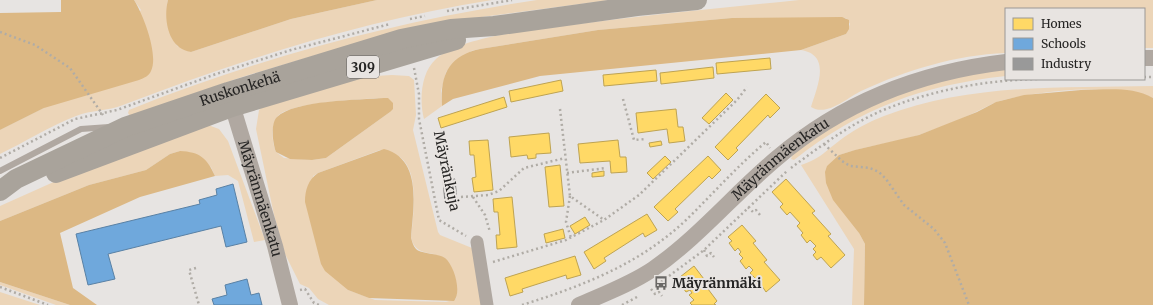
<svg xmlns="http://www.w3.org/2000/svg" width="1153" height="305" font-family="Merriweather,serif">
	<rect width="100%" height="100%" fill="#e7e4e2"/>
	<!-- green -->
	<path fill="#ecd5b8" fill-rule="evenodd" d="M134,0h34l-1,4 10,42 14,6 100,-33 86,-19h115c-129,21 -247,58 -369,105 -15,6 -32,5 -47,11 -26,10 -51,26 -76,38v-24l44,-22 97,-98z
		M537,0h74l-152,20 -143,35 -74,22 -112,39 -2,-3 1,-3c132,-53 268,-89 408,-110z
		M799,0h354v48h-9v-39h-138v44c-51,2 -99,17 -145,38 -14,7 -34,26 -50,16 6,-20 21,-52 -10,-57l45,-16 4,-10 -4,-6h-114l-134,12 -118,19 -9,2 -25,21 -5,19 1,15 -18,13c-5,-19 -3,-47 12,-60 26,-23 99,-29 134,-34 76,-10 152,-17 229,-25z
		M1006,69v7c-83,9 -146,32 -212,84l-3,-1 2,-5 13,-11 57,-35 74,-28z
		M392,75l17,1 5,4 2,35 -3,15 25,102 2,3 32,13 11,57h-154l-11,-6 -9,-11 -9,-4 -15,-30 -11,-39 -18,-86 3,-19 2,-2 98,-31zM384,98l6,14 -64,46 -14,2 -28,-2 -8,-6c-4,-9 -6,-27 2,-36 12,-14 86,-17 106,-18zM380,150c6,2 15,4 20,7 20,15 13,59 11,81 4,13 11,14 23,16l23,33 -1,12 -10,3 -71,-2 -27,-10 -35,-114 5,-3z
		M1153,86v12c-31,-16 -122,-7 -156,4 -6,2 -13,6 -19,9 -18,9 -40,17 -59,24 -26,8 -54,11 -80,20l20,78 6,11 -1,61h-12l2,-56 -53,-84c20,-7 22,-12 38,-24 13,-10 29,-19 45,-25 86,-33 178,-28 269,-30z
		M208,125l11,4 9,12 37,99 -11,2 -16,-61 -10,-6 -13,1 -4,-9 -31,-16 -10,3 -24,16 -57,15 -89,36v-15l76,-34z
		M0,282l70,23h-14l-56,-20z
		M0,292l40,13h-40z"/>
	<!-- forest -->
	<path fill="#dcb884" d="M61,0h73c9,14 25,55 17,71 -2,5 -7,7 -12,9l-95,28 -44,22v-117l61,-1z
		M168,0h209l-86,19 -100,33c-23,-3 -28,-33 -23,-52z
		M842,17l7,3v9l-3,5 -45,16 -261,26 -87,23 -11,7c-2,-30 6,-50 38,-57l118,-19 134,-12z
		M1081,90c23,0 51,-4 72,8v207h-289l1,-61 -6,-11 -26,-33 -7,-17 -1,-11 2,-6 12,-11 16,-5 64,-15 58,-23 19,-10 28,-7z
		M384,98h4l5,5v6l-3,3 -64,46 -14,2 -22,-1 -14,-7c-3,-8 -6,-28 1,-35 17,-17 83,-17 107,-19z
		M384,149c39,10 29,59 27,89 1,3 2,8 5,11 5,5 21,4 29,9 9,7 17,34 9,43l-85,-3 -21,-8 -23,-19 -4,-7 -16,-62c0,-12 3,-22 13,-29z
		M180,151c20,1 27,7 35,25l-75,21 -80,36 13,55 24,17h-27l-70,-23v-61l89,-36 57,-15 24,-16z"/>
	<!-- homes -->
	<path fill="#ffd966" stroke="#bea352" d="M770,58l1,11 -54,5 -1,-11z
		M713,67l1,11 -53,6 -1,-11z
		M656,70l1,11 -53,5 -1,-11z
		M561,80l2,11 -52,11 -2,-11z
		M726,93l7,7 -24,24 -7,-6z
		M766,94l14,14 -10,10 -2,-3 -32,33 2,2 -10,10 -13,-13z
		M504,97l3,10 -66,21 -3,-10z
		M676,109l2,18h5l2,14 -16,2 -2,-14 -29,4 -2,-20z
		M549,133l2,20 -15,1v4l-8,1 -1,-4 -16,2 -2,-20z
		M488,140l5,50 -19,2 -2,-14 4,-1 -2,-22h-4l-1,-14z
		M618,140l2,17h6l1,15 -16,1 -1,-12 -30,2 -2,-19z
		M661,141l1,4 -12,2 -1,-4z
		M665,156l6,6 -18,17 -6,-6z
		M708,156l13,14 -9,9 -3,-3 -34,33 3,3 -10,9 -14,-14z
		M560,165l4,41 -15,1 -4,-40z
		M604,171v5l-12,1v-4z
		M786,179l29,32 -3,2 19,21 -3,2 17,19 -14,13 -10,-11 -4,3 -4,-5 3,-3 -3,-3 3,-3 -6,-6 -3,3 -6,-8 2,-2 -6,-7 3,-3 -10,-11 -3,3 -7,-8 3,-3 -11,-12z
		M512,197l5,50 -20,2 -1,-14h4l-2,-23h-4l-1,-13z
		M647,214l10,16 -12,7 -2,-4 -39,25 2,3 -12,8 -10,-17z
		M585,217l5,8 -15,9 -5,-8z
		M742,225l14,16 -3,2 14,17 -3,2 16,18 -14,12 -4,-6 -3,3 -6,-7 3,-3 -6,-6 3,-3 -4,-4 -3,3 -6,-8 3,-3 -4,-4 2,-2 -3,-4 -3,3 -6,-8 3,-2 -4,-4z
		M563,229l2,9 -19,5 -2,-9z
		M575,256l6,19 -14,4 -1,-4 -44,14 1,3 -13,4 -5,-18z
		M694,266l13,17 -2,2 12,16 -3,3 2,1h-24l-2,-2 4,-3 -5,-5 3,-2 -2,-3 -4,2 -5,-7 3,-3 -4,-5z"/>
	<!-- schools -->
	<path fill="#6fa8dc" stroke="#5981a5" d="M233,184l14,58 -21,5 -5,-21 -113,28 7,25 -27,6 -12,-51 124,-30 -1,-4 18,-5 -1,-6z
		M247,279l4,16 8,-2 3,12h-48l-2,-6 15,-4 -2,-10z"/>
	<!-- industry -->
	<path fill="#999" stroke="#767676" d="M455,179l2,23 -12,1 -2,-23z"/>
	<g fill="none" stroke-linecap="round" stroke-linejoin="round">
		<!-- path -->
		<path stroke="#b0aca6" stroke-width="2.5" stroke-dasharray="2 3" stroke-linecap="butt" d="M447,11l65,-11
			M410,19l15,-3
			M0,32l35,13 35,23 33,47
			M414,68l5,26v25l20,101 27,16
			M1144,77h9
			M623,99l11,41 12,-1
			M560,109l10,87 34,24 35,-25 98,-95 10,-13
			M824,144l18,17 8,5 20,2 9,4 7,7 18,26 30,24 11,14 24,62
			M0,158l75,-39 42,-9 99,-36 75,-24 99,-26
			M791,168c28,-21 58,-43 90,-57 50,-21 105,-31 158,-32
			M567,173l39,-5
			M570,196l-4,26 5,16
			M461,197l27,-2 11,-4 25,-23 41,-10
			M473,197l12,18 5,17
			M748,207l5,5 3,-2 4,5
			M704,250l3,6 4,-3 3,4
			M493,262l73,-22 38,-20
			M196,268l-7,2 10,35
			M657,285l47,-35 83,-79
			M0,287l48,18
			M651,289l4,5 4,-2 3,4
			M300,290l5,-1 9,14 5,2
			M522,305c60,-19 116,-40 163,-84 27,-26 52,-55 81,-79l4,6
			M622,305l15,-8"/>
		<!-- service -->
		<path stroke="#b0a8a1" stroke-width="6" d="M0,171l81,-42 28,-2"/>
		<!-- minor -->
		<path stroke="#b0a8a1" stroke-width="13" d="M477,242l10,63"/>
		<!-- tertiary -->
		<g stroke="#b0a8a1" stroke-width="16">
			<path d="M1144,58h9"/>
			<path id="s1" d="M229,95l46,151 15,59"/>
			<path id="s2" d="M579,305c25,-11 52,-21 74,-36 46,-32 82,-76 124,-111 67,-57 143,-86 229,-96"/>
		</g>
		<!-- primary -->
		<g stroke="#a9a39b" stroke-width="20">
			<path d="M56,173l176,-66 224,-67"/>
			<path id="s3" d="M0,191l16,-12 109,-52 103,-35 173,-53 50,-10 43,-3 143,-20 60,-6"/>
		</g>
	</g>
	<!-- icons -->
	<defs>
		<symbol id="bus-bare" viewBox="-9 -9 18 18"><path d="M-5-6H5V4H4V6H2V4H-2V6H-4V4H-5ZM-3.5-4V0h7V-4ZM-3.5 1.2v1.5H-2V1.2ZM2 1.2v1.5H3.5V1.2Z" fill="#6a6866" stroke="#e8e4e1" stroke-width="2.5" paint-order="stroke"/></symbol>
	</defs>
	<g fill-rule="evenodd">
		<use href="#bus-bare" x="651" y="273" width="20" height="20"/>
	</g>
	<g text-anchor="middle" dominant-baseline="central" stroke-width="4" stroke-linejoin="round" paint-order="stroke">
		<!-- shield labels -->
		<rect fill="#e8e4e1" stroke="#605e5d" stroke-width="1" x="347" y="56" width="32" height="22" rx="3"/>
		<g font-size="13" font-weight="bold" fill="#262524">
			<text x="363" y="67">309</text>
		</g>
		<!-- street labels -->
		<g font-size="14" fill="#262524" stroke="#e8e4e1">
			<text stroke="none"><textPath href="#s3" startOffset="262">Ruskonkehä</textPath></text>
			<text stroke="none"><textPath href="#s2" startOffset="251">Mäyränmäenkatu</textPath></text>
			<text transform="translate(447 171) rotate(78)">Mäyränkuja</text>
			<text stroke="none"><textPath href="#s1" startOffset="108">Mäyränmäenkatu</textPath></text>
		</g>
		<!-- poi labels -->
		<g font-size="14" font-weight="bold" fill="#262524" stroke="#e8e4e1" text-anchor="start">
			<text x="672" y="283">Mäyränmäki</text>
		</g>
	</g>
	<!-- legend -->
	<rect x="1005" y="8" width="140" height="72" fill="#e8e4e1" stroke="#9a9895"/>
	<rect x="1013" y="18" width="20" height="12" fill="#ffd966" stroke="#9a9895"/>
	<text x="1041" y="28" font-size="12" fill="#262524">Homes</text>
	<rect x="1013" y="38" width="20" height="12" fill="#6fa8dc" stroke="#9a9895"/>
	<text x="1041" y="48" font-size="12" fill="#262524">Schools</text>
	<rect x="1013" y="58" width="20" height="12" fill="#999999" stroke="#9a9895"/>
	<text x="1041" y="68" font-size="12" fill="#262524">Industry</text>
</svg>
